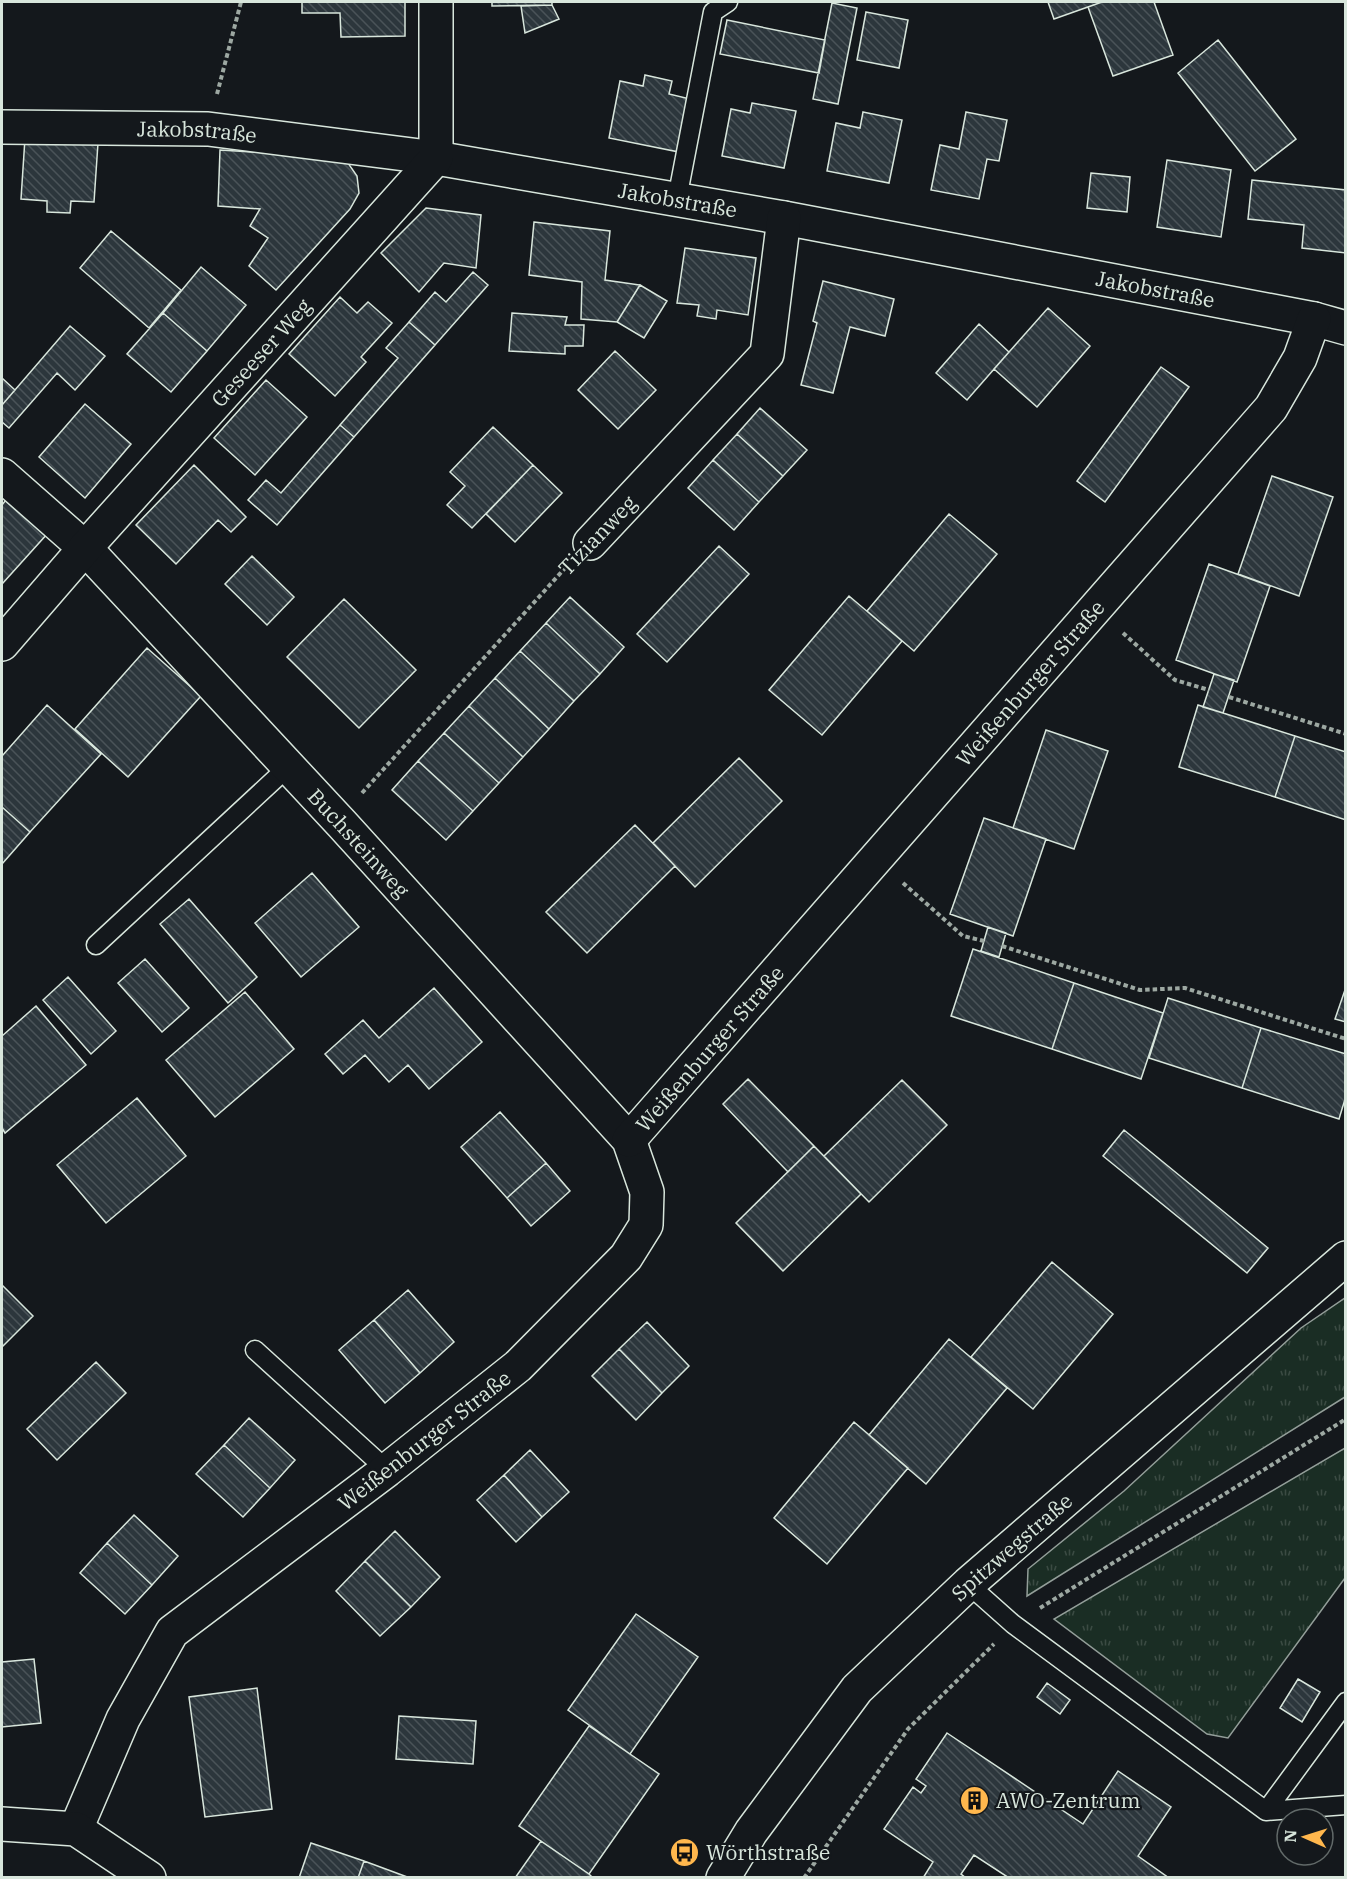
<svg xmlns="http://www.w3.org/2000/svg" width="1347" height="1879" font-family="'IBM Plex Serif',serif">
	<defs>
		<pattern id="grass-tufts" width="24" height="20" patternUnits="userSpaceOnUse" patternTransform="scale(1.5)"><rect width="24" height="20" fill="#1a2d24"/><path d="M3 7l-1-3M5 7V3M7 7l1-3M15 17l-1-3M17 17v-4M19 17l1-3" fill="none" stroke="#3b4b43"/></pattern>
		<pattern id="building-back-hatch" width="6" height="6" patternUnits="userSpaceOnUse" patternTransform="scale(1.5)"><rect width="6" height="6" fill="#2c363c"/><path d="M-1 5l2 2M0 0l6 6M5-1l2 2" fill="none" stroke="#4a5358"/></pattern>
	</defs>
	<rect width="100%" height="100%" fill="#14181c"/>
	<!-- grass -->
	<path fill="url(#grass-tufts)" stroke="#939e99" stroke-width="1.5" d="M1345,1298v99l-318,199 1,-27 96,-78 177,-163z
		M1345,1448v130l-117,160 -21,-4 -153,-115z"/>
	<!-- building -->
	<path fill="url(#building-back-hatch)" stroke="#d8e6dc" stroke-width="1.5" d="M302,2h103v34l-64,1 -1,-24h-38z
		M492,2h60v3l-60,1z
		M1048,2h54l-48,17z
		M1102,2h52l19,53 -60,21 -25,-69z
		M832,3l25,5 -19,96 -25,-5z
		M552,5l7,14 -34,14 -4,-27z
		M866,12l42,8 -9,48 -42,-8z
		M727,20l98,20 -6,33 -99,-19z
		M1218,40l78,99 -41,32 -77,-98z
		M645,75l27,6 -3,13 21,5 -11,53 -70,-14 11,-57 23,5z
		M752,103l44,8 -12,57 -62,-12 9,-47 19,4z
		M863,112l39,8 -13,63 -62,-12 9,-48 24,5z
		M966,112l41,8 -8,41 -12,-2 -8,40 -48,-9 9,-45 19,4z
		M25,138l73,5 -4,59 -23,-1 -1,12 -23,-1v-11l-26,-2z
		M220,150l113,7 15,6 9,13 2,17 -9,16 -74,81 -27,-24 19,-28 -18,-12 10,-17 -42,-3z
		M1167,160l64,10 -10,67 -64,-10z
		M1091,173l39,4 -3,35 -40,-4z
		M1252,180l94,10v63l-44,-5 2,-23 -56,-6z
		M426,208l55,7 -5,53 -32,-5 -25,29 -38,-39z
		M534,222l76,9 -5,49 35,5 -23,37 -36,-3 1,-37 -53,-7z
		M111,231l70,59 -32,38 -69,-60z
		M685,248l71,10 -8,57 -31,-5 -1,9 -19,-3 2,-11 -22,-2z
		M201,267l45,38 -39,46 -44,-38z
		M473,272l15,13 -53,60 -26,-23 26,-30 11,10z
		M823,281l71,18 -9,37 -35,-9 -17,66 -32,-8 16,-62 -4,-2z
		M640,285l27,16 -23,37 -27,-16z
		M340,297l17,16 11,-11 24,21 -31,34 5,5 -31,34 -46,-42z
		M1048,308l42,38 -53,61 -43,-38z
		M163,313l44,38 -36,41 -44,-38z
		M512,313l55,4 -2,8h19l-1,21h-18v8l-56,-3z
		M409,322l26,23 -81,92 -14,-12 58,-67 -12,-10z
		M979,324l30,28 -42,48 -31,-27z
		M70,326l35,30 -30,34 -18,-17 -48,55 -7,-6v-17z
		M615,351l41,39 -38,39 -40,-39z
		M1161,367l28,20 -84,115 -28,-21z
		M2,378l13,12 -13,15z
		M266,380l41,37 -52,58 -41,-37z
		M85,404l46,40 -46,54 -46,-41z
		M760,408l47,42 -24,26 -46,-42z
		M340,425l14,12 -77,88 -29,-25 18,-20 15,13z
		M493,427l40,38 -61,63 -25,-23 18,-19 -15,-14z
		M737,434l46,42 -24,26 -46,-42z
		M713,460l46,42 -25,28 -46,-42z
		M194,465l52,52 -15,15 -13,-12 -42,44 -40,-39z
		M533,465l29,28 -47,49 -29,-28z
		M1272,476l61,21 -34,99 -61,-22z
		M8,497l40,36 -46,51v-79z
		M949,514l48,40 -83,97 -47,-40z
		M719,546l30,28 -82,88 -30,-28z
		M252,556l42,41 -27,28 -42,-41z
		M1209,564l61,22 -33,96 -61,-22z
		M849,596l53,45 -80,94 -53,-45z
		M570,597l54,50 -24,27 -54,-51z
		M344,599l72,71 -57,58 -72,-71z
		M546,623l54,51 -26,27 -54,-50z
		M147,648l54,48 -73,81 -53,-48z
		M520,651l54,50 -25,28 -54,-51z
		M1214,674l20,6 -11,33 -20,-6z
		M495,678l54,51 -26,28 -54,-51z
		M47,705l54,49 -71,78 -28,-25v-51z
		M1198,705l97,31 -20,61 -96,-30z
		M469,706l54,51 -24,26 -55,-50z
		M1046,730l62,21 -34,98 -61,-21z
		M444,733l55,50 -26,28 -55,-50z
		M1295,736l51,16v68l-71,-23z
		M739,758l43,43 -87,86 -42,-44z
		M418,761l55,50 -27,29 -54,-50z
		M2,807l28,25 -28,32z
		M984,818l62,21 -33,97 -63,-22z
		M635,825l40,41 -88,87 -41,-41z
		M312,873l47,54 -58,50 -46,-54z
		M189,899l68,78 -29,26 -68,-79z
		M988,927l18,6 -7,24 -18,-6z
		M973,949l101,34 -22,66 -101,-33z
		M145,959l44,49 -27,24 -44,-49z
		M68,977l48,54 -25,23 -48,-54z
		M1074,983l89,30 -22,66 -89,-30z
		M1346,987v35l-11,-3z
		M434,988l48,54 -53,47 -21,-24 -19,17 -24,-27 -22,19 -18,-20 38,-34 16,18z
		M245,992l49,57 -79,68 -49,-57z
		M1168,998l93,30 -19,60 -93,-30z
		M36,1006l50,59 -81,68 -3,-5v-92z
		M1261,1028l85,26v42l-7,23 -97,-31z
		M748,1079l66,67 -26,26 -65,-68z
		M902,1080l45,45 -78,77 -45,-46z
		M137,1098l49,58 -80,67 -49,-58z
		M500,1112l46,51 -39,35 -46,-51z
		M1124,1130l144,118 -21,25 -144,-117z
		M814,1146l47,48 -78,77 -47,-48z
		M546,1163l24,28 -39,35 -24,-28z
		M1052,1262l61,52 -80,95 -62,-52z
		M2,1285l31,31 -31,31z
		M408,1290l46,52 -34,31 -46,-53z
		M374,1320l46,53 -35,30 -46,-53z
		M647,1322l42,44 -27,27 -43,-44z
		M949,1339l58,49 -81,96 -57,-49z
		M619,1349l43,44 -26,27 -44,-44z
		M96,1362l30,31 -69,67 -30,-31z
		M249,1418l46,42 -25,28 -46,-43z
		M854,1422l54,46 -81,96 -53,-46z
		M224,1445l46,43 -27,29 -47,-43z
		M530,1450l39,42 -27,25 -38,-42z
		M504,1475l38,42 -26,25 -39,-42z
		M134,1515l44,41 -26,29 -45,-42z
		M395,1531l45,46 -29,30 -46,-46z
		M107,1543l45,42 -27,29 -45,-41z
		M365,1561l46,46 -31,29 -44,-45z
		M636,1614l62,43 -68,97 -62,-44z
		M34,1659l7,64 -39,4v-65z
		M1298,1679l22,13 -18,30 -22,-14z
		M1047,1683l23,17 -10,14 -23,-17z
		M257,1688l15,121 -67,8 -16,-120z
		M399,1716l77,5 -3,43 -77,-5z
		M589,1726l70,48 -70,100 -70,-48z
		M947,1733l136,91 35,-53 53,36 -33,49 31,22h-160l-35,-23 -13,19 5,4h-43l10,-16 -49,-33 29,-42 8,6 5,-7 -10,-7z
		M541,1841l48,33 4,4h-78z
		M311,1843l53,18 -6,17h-59z
		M364,1861l46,17h-52z"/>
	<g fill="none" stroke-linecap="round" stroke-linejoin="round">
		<defs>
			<path id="service" d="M677,199l36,-187 15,-10
				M96,945l192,-178
				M255,1350l132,120
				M968,1584l45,40 253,187 80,-6
				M1266,1811l80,-109"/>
			<g id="minor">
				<path id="s1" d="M2,127l206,2 228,29 348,60 530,101 32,9"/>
				<path id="s2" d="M2,475l83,73 257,276 287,316 18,52 -1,33 -20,32 -108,109 -131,104 -215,162 -49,87 -47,110"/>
				<path d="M590,543l177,-189 17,-136"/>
				<path id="s3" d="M2,644l83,-96 351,-390v-156"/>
				<path id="s4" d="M629,1140l642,-732 29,-50 14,-39"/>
				<path d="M2,1824l74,5 73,49"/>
			</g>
			<g id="tertiary">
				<path id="s5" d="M723,1878l28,-46 106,-143 111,-105 378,-326"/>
			</g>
		</defs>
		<!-- service casing -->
		<use href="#service" stroke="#d8e6dc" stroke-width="21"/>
		<!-- minor casing -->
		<use href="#minor" stroke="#d8e6dc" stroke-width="36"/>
		<!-- tertiary casing -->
		<use href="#tertiary" stroke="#d8e6dc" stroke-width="36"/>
		<!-- path -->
		<path stroke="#9da8a2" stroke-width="4" stroke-dasharray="4.5 3" stroke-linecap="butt" d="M217,94l24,-92
			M1123,633l52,47 34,10
			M1229,697l117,37
			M362,793l204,-226
			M903,883l60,53 21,5
			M1002,946l138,44 45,-2 161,51
			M1040,1608l306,-189
			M804,1878l104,-149 86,-85"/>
		<!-- service -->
		<use href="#service" stroke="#14181c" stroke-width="18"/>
		<!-- minor -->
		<use href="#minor" stroke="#14181c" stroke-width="33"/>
		<!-- tertiary -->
		<use href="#tertiary" stroke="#14181c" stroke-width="33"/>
	</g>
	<!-- icons -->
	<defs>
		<symbol id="building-disc" viewBox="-11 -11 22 22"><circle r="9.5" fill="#ffb74d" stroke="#14181c"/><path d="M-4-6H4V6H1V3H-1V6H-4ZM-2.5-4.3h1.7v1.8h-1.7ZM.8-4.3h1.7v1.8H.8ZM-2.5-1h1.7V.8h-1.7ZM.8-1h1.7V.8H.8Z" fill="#111"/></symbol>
		<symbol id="bus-disc" viewBox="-11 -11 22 22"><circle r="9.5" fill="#ffb74d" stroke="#14181c"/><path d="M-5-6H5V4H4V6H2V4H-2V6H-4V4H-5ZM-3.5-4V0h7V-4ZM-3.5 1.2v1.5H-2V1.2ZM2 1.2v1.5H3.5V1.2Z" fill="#111"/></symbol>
	</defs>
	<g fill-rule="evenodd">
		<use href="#building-disc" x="958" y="1784" width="33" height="33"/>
		<use href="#bus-disc" x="668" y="1836" width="33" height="33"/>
	</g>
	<g text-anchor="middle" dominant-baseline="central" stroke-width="4.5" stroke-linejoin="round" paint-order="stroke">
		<!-- street labels -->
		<g font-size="21" fill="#d8e6dc" stroke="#14181c">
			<text stroke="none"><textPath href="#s1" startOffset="195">Jakobstraße</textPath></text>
			<text stroke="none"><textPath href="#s1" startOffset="681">Jakobstraße</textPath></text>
			<text stroke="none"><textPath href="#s1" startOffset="1167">Jakobstraße</textPath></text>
			<text stroke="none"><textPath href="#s3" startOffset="390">Geseeser Weg</textPath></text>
			<text transform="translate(597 535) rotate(-46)">Tizianweg</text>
			<text stroke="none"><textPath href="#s4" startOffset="608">Weißenburger Straße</textPath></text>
			<text stroke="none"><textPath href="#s2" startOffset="513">Buchsteinweg</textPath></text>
			<text stroke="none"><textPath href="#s4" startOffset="122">Weißenburger Straße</textPath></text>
			<text transform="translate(424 1440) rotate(-38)">Weißenburger Straße</text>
			<text stroke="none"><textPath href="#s5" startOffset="442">Spitzwegstraße</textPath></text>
		</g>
		<!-- poi labels -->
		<g font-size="21" fill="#d8e6dc" stroke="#14181c" text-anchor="start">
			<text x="996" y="1800">AWO-Zentrum</text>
			<text x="706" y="1852">Wörthstraße</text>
		</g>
	</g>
	<!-- border -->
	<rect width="1347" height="1879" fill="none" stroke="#d8e6dc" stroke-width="6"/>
	<!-- north arrow -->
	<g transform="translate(1305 1837) rotate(273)"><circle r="28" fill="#14181c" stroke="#626a69" stroke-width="1.5"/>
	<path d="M0-4.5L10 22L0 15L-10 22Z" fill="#ffb74d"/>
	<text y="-9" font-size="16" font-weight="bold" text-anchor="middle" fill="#d8e6dc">N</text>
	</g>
</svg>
